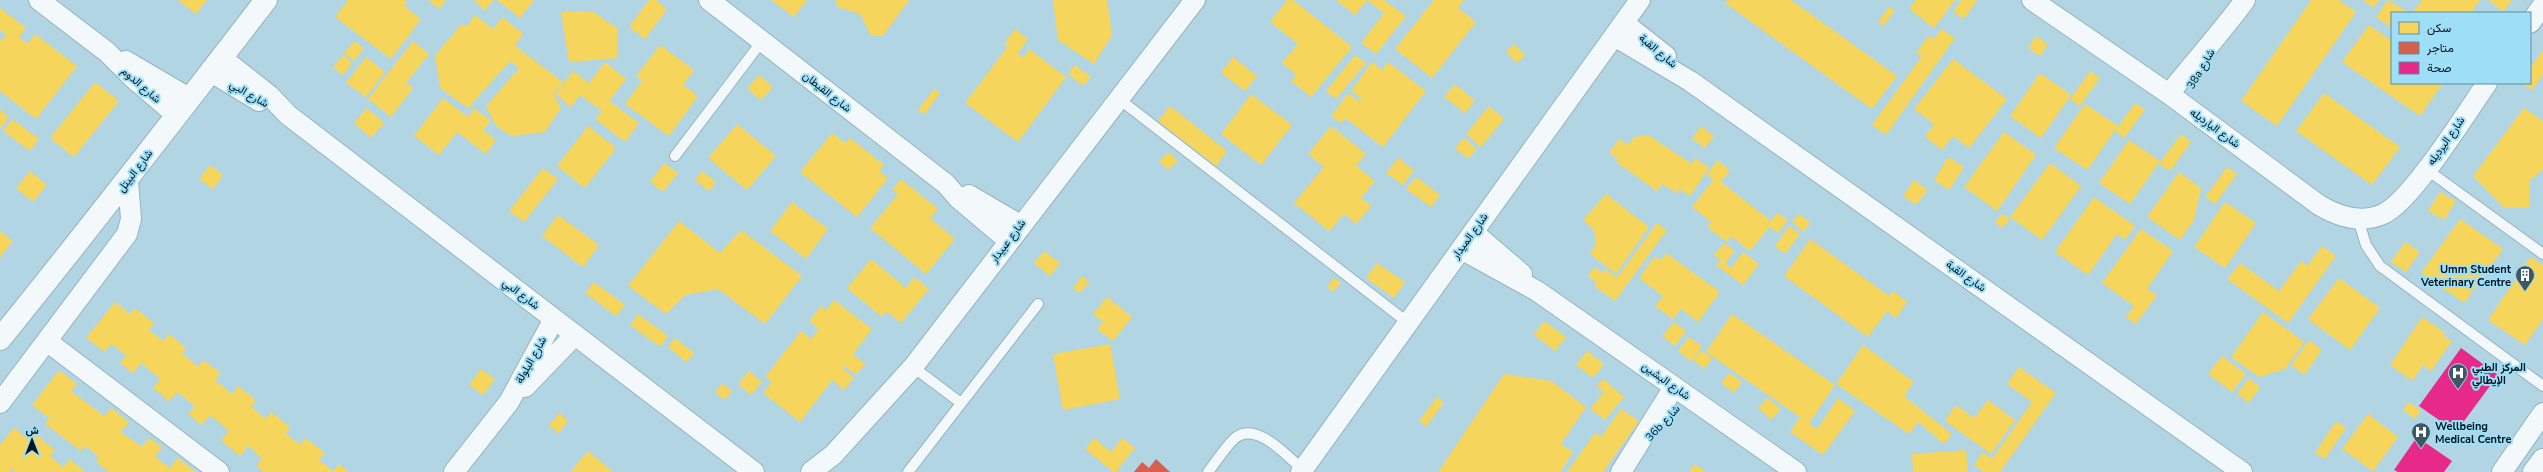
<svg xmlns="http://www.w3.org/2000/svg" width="2543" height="472" font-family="'Nunito Sans',Vazirmatn,sans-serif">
	<rect width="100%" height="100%" fill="#b2d5e3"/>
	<!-- homes -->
	<path fill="#f6d55c" d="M178,0h29l-11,14z
		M348,0h57l2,2 -3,4 17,13 -30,40 -56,-42z
		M428,0h18l-7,9z
		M474,0h19l-8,11z
		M497,0h37l-14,18z
		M649,0h7l11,9 -22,30 -16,-12z
		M771,0h36l-13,17z
		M836,0h73l-26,36h-12l-11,-22 -23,-7z
		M1053,0h54l5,35 -18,29 -36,-24z
		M1287,0h6l59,47 -41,50 -20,-16 5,-6 -14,-12 16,-19 -28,-22z
		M1336,0h48l22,16 -30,38 -15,-11 23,-30 -17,-13 -12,15z
		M1434,0h30l-6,8 18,14 -44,56 -37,-29z
		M1728,0h63l106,76 -25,33 -147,-106z
		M1916,0h39l-21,28 -25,-19z
		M1961,0h16l-13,19 -11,-7z
		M2311,0h28l17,12 -79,114 -36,-25z
		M2363,0h16l-6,8z
		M2388,0l21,13h-17v15l-16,-11z
		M2422,0h58l-9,13h-59z
		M2489,0h23l-9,12z
		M1889,7l6,4 -12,15 -5,-4z
		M0,8l26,20 -7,9 8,7 8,-10 42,32 -41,53 -36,-28v-53l3,2 3,-5 -6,-5z
		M592,11l25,17 1,30 -49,4 -8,-50z
		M475,15l18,14 9,-12 21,17 -8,12 48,36 -10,12 8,14 -16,24 -34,4 -15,-10 -10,-20 33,-38 -9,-7 -42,47 -28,-20 -5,-33 27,-31 4,3z
		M2369,25l23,16v42h51l-23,33 -78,-54z
		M1015,29l13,10 -10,14 5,5 6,-9 37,28 -48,65 -53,-39 43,-57 -4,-2z
		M1941,29l14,9 -69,97 -14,-10 50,-69 -6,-3 12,-17 6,3z
		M2036,36l12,8 -8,12 -12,-8z
		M354,41l10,7 -10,13 -10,-8z
		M413,41l16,13 -23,29 7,5 -22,29 -23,-18z
		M1514,44l11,11 -8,8 -11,-11z
		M660,45l34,25 -11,15 15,11 -29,40 -44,-32 17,-23 -6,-5z
		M2543,50v25l-11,15 -10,-7h8v-15z
		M343,55l9,8 -9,12 -10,-8z
		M1355,55l11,8 -30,36 -10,-8z
		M366,57l19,15 -19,25 -20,-14z
		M1233,57l24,19 -12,15 -24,-18z
		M1953,59l54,40 -38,49 -16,-12 -11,14 -17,-13 9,-13 -20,-15z
		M605,62l21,17 -17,22 30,22 -14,19 -30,-23 7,-8 -22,-16 -9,12 -16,-13 18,-23 16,12z
		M1372,62l10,8 6,-8 38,29 -43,56 -38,-29 -4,5 -10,-7 17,-23 10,8 3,-3 -10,-7z
		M1075,65l16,12 -8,9 -15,-12z
		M2090,71l10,7 -20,28 -10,-7z
		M2040,73l31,22 -30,43 -31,-22z
		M759,75l14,12 -12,13 -14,-11z
		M95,82l24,19 -45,56 -24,-19z
		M1455,84l20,17 -10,12 -21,-16z
		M934,89l6,4 -16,22 -6,-5z
		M2324,93l76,54 -28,38 -76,-54z
		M1251,94l41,31 -31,40 -40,-31z
		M443,98l25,19 6,-9 17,13 -8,9 13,10 -10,14 -29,-22 -18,23 -25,-19z
		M2135,103l10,7 -21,28 -9,-7z
		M2085,104l33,22 -31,44 -33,-22z
		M1170,106l57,45 -11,15 -58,-45z
		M1489,106l15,13 -23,28 -15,-13z
		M367,108l17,15 -13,15 -17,-15z
		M2524,108l19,13v49l-14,11 1,27h-26l-31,-32z
		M0,110l9,7 -9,12z
		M12,119l27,20 -9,12 -27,-20z
		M737,124l39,32 -29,34 -39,-32z
		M588,126l28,22 -31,40 -28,-22z
		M1331,126l35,28 -10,12 19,15 -14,17 10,8 -15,18 -12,-10 -15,17 -35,-28 30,-36 -16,-13z
		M1701,126l13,10 -9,12 -13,-9z
		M2004,132l32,23 -39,56 -33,-24z
		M832,133l13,10 5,-5 34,27 -5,6 9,7 -31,39 -57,-45z
		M2181,134l10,8 -21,29 -11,-7z
		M1648,135l44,29 3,-6 14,10 -19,28 -11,-7 -2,4 -15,-9 -5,7 -41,-29 2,-3 -9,-6 10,-14 9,6 6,-8z
		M1464,138l13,11 -9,10 -13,-11z
		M2129,140l31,21 -30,43 -31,-21z
		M1169,152l9,9 -10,9 -9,-9z
		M1948,157l16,10 -15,23 -15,-10z
		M1398,158l16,12 -11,15 -17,-12z
		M1717,160l13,10 -9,12 50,39 6,-8 11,7 -10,13 -9,-6 -19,24 -19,-15 -4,6 -20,-15 4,-5 -19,-15 21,-27 -6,-5z
		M664,163l14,10 -15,19 -13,-10z
		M2050,163l31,23 -39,54 -32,-23z
		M210,165l13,10 -10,14 -14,-10z
		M2227,167l10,7 -22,30 -10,-7z
		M543,168l15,11 -34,43 -15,-11z
		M30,171l17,14 -14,17 -17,-14z
		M702,171l14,11 -7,9 -14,-11z
		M2179,172l22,16 -7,32 -14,20 -33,-23z
		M1416,177l24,18 -9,12 -25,-18z
		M901,179l37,30 -8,9 25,21 -29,35 -56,-46 28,-34 -6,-4z
		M1914,180l14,10 -12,15 -13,-9z
		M2440,192l16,9 -12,19 -16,-9z
		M1606,194l43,33 -33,47 -26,-20 6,-10 -2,-14 -11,-10z
		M2094,197l41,29 -10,14 -8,-6 -29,41 -33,-23z
		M792,202l36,27 -22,30 -36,-28z
		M2225,202l31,21 -31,45 -31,-21z
		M1799,214l12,9 -8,9 -11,-10z
		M2002,214l8,5 -8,9 -7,-6z
		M558,215l41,30 -16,22 -41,-31z
		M2460,219l43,30 -39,54 -43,-30z
		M679,221l41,32 21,-23 61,46 -37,48 -47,-35 -33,6 -19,19 -38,-28z
		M1657,223l10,7 -52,71 -21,-15 3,-3 -9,-7 6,-9 9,6 2,-4 12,9z
		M1789,226l11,8 -15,20 -10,-8z
		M2141,229l32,22 -26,38 10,6 -21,29 -10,-7 8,-11 -32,-23z
		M0,231l13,10 -13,16z
		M1810,239l79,57 4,-5 14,11 -11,16 -9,-7 -19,26 -84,-61z
		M2405,242l15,10 -14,20 -15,-10z
		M1724,243l11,8 -10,12 6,5 12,-16 16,12 -16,21 -27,-20 5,-5 -7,-5z
		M2322,246l14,10 -48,67 -61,-44 13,-16 39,28 22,-30 6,5z
		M1044,251l16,12 -10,13 -16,-13z
		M1666,253l54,39 -22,30 -17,-13 -8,10 -18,-13 8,-10 -24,-18 16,-22 5,4z
		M2531,257l12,8v54l-18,26 -37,-25z
		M871,259l35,29 8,-11 15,12 -28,34 -15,-12 -4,6 -35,-29z
		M1377,263l28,19 -11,16 -28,-20z
		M1082,276l7,6 -9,11 -7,-5z
		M1334,278l7,5 -8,9 -6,-5z
		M2339,278l41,30 -30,42 -42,-31z
		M594,282l31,23 -9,11 -31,-23z
		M1107,297l25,20 -19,24 -16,-12 6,-7 -10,-8z
		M834,300l38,29 -19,25 12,10 -9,11 -12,-9 -2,2 12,10 -10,12 -12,-10 -32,42 -37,-29 9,-11 -7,-5 36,-46 10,8 8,-10 -10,-8 12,-15 5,4z
		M115,302l15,12 5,-6 19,15 -5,7 14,11 6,-7 17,14 -4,5 16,14 5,-7 18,13 -6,7 17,14 6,-8 18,14 -5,7 15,12 5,-7 19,15 -5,6 15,12 5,-7 20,15 -6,7 14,11 6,-7 10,8h-85l-8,-6 6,-8 -14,-12 -8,10 -19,-15 8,-10 -19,-16 -8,10 -14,-11 7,-8 -18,-14 -8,9 -16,-13 7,-9 -19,-16 -8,10 -13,-10 6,-8 -15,-11 -6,8 -19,-14z
		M2263,312l41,30 -19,27 -26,8 -28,-20z
		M638,314l30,22 -8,11 -30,-22z
		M1732,314l103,71 -26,38 8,6 21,-31 17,13 -32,44 -33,-23 10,-15 -94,-65z
		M2422,317l23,16 -2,3 9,5 -21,30 -8,-6 -11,16 -22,-16z
		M1544,321l22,16 -11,14 -21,-16z
		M1674,322l12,9 -11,15 -13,-10z
		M1689,337l13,9 -11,15 -13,-10z
		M675,338l19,15 -8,9 -18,-15z
		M2309,340l13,10 -18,25 -13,-10z
		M1110,344l10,55 -57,11 -10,-56z
		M1863,345l51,37 -10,14 48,38 -8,10 -26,-22 -9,12 -73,-50z
		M1701,350l11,9 -8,10 -11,-9z
		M1587,351l17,13 -11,14 -17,-13z
		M2222,356l24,18 -14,18 -24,-18z
		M2019,367l37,26 -56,79h-16l-10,-7 9,-13 9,7 40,-57 -25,-18z
		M481,369l14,10 -12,16 -14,-10z
		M59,370l18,14 -6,7 33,25 7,-8 18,14 -8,10 21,15 7,-9 13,9 -7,10 15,11 8,-10 18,14h-87l-13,-10 3,-5 -14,-11 -4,5 -36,-27 4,-6 -17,-13z
		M749,371l13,11 -11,13 -13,-11z
		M1729,373l13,9 -8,11 -13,-10z
		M1504,374l47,7 35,26 -25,37 12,8 -13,20h-122z
		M2249,378l11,9 -11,16 -12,-9z
		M1603,379l21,18 -19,23 -15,-11 14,-17 -7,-6z
		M722,383l10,8 -7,9 -10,-7z
		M1437,397l7,5 -18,25 -7,-6z
		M1767,398l14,11 -10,11 -13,-12z
		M1988,400l27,20 -24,34 -46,-33 11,-16 18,13z
		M2409,402l12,9 -6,8 -12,-9z
		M1621,409l18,12 -36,51h-36l28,-39 6,4z
		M559,413l9,8 -9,12 -10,-7z
		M2368,414l30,23 -25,34 -31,-22z
		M2336,421l10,7 -21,31 -10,-6z
		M14,428l16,13 5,-7 20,16 -5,6 13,11 7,-8 15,13h-69l-4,-3 -3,3h-9v-27z
		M1094,438l17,14 11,-14 13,10 -19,24h-3l-28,-23z
		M1966,450l2,22h-55l-1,-18z
		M588,451l25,21h-43z
		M1695,464l11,8h-17z"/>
	<!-- shops -->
	<path fill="#d6604d" d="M1156,459l14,13h-36l8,-10 7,6z"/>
	<!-- health -->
	<path fill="#e7298a" d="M2461,348l37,27 -42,57 -37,-26z
		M2417,437l35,24 -8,11h-46l-4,-2z"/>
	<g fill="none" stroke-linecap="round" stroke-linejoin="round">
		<defs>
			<path id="lane" d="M1119,99l288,223
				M675,156l87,-115
				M2426,169l117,85
				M2358,219l8,26 14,21 163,120
				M913,367l48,36
				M908,472l130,-168
				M1208,472c8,-10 16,-23 25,-32 21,-22 54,16 70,30"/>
			<path id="street" d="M39,0l68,52 26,26 43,37
				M709,0l237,184 12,14 51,43
				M2032,0l137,94 150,111c20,12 42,19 64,9 28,-12 84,-102 104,-131
				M1624,23l42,33
				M2530,23l13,-18
				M1614,36l76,45 552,391
				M222,58l47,37 19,20 466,357
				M126,61l63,37
				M211,72l48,29
				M2169,94c25,-32 52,-61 76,-94
				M969,195l51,30
				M1473,232l49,42
				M1461,249l76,42 259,181
				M48,342l171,130
				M525,387l50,-52
				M0,403l127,-169 4,-15 -3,-38
				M454,472l55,-70 45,-83
				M811,472l22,-17 80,-88 282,-367
				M1301,472l339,-472
				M1621,472l53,-85
				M2502,472l41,-59"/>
			<path id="secondary" d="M0,339c91,-112 178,-225 266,-339"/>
			<path id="primary" d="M2534,472l9,-12"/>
		</defs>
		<!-- lane casing -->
		<use href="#lane" stroke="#94b3c0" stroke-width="12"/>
		<!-- street casing -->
		<use href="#street" stroke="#94b3c0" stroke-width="22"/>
		<!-- secondary casing -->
		<use href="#secondary" stroke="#94b3c0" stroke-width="24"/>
		<!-- primary casing -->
		<use href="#primary" stroke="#94b3c0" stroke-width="24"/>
		<!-- lane -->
		<use href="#lane" stroke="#f3f9fb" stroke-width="10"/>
		<!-- street -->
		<use href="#street" stroke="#f3f9fb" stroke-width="20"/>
		<!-- secondary -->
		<use href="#secondary" stroke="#f3f9fb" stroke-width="22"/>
		<!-- primary -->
		<use href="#primary" stroke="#f3f9fb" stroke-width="22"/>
	</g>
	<!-- icons -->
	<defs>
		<symbol id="building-pin" viewBox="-11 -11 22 30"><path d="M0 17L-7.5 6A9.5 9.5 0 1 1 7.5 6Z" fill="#3e5862" stroke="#9edef7"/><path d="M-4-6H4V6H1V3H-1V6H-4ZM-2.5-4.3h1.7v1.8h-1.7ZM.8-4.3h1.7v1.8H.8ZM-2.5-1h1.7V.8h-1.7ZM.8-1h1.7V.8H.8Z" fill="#fff"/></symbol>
		<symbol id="hospital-pin" viewBox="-11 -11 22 30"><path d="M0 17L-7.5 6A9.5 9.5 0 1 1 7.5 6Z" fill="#3e5862" stroke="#9edef7"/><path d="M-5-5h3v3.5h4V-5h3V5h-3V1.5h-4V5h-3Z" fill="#fff"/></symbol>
	</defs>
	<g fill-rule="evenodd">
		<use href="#building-pin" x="2514" y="264" width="22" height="30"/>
		<use href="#hospital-pin" x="2447" y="362" width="22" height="30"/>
		<use href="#hospital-pin" x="2410" y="421" width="22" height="30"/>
	</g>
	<g text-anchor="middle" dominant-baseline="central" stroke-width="4" stroke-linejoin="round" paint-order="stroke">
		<!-- street labels -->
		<g font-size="11" fill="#00141d" stroke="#9edef7">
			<text transform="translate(1658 51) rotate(40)">شارع القبة</text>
			<text transform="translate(2201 69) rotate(-60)">38a شارع</text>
			<text transform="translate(141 85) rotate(41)">شارع الدوم</text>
			<text transform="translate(827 92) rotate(38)">شارع القيطان</text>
			<text transform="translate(249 94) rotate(30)">شارع البي</text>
			<text transform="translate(2215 128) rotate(36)">شارع اليارديله</text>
			<text transform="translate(2446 141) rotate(-55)">شارع اليرديله</text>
			<text transform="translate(135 171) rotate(-53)">شارع البيتل</text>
			<text transform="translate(1470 236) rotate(-54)">شارع الميدار</text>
			<text transform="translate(1008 241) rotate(-53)">شارع عبيدار</text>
			<text transform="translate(1966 276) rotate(35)">شارع القبة</text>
			<text transform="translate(521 294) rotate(37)">شارع البي</text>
			<text transform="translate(531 360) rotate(-61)">شارع البلولة</text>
			<text transform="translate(1666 381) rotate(35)">شارع البشين</text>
			<text transform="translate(1663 423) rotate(-47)">36b شارع</text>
		</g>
		<!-- poi labels -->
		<g font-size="11" font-weight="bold" fill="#00141d" stroke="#9edef7" text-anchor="start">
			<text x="2511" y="269" text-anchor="end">Umm Student<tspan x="2511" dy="13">Veterinary Centre</tspan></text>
			<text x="2472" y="367">المركز الطبي<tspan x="2472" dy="13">الإيطالي</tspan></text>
			<text x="2435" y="426">Wellbeing<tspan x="2435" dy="13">Medical Centre</tspan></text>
		</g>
	</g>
	<!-- legend -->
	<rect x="2391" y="12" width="140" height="72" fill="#9edef7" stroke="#5f8da0"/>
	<rect x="2399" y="22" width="20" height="12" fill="#f6d55c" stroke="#5f8da0"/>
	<text x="2427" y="32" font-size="12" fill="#00141d">سكن</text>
	<rect x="2399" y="42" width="20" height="12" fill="#d6604d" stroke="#5f8da0"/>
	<text x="2427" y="52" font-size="12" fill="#00141d">متاجر</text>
	<rect x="2399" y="62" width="20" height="12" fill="#e7298a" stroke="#5f8da0"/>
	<text x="2427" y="72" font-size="12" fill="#00141d">صحة</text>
	<!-- north arrow -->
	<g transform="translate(32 440)" stroke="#9edef7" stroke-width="3" paint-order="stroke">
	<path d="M0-3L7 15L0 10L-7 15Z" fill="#00141d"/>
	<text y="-6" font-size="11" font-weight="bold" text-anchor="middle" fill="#00141d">ش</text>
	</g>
</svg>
